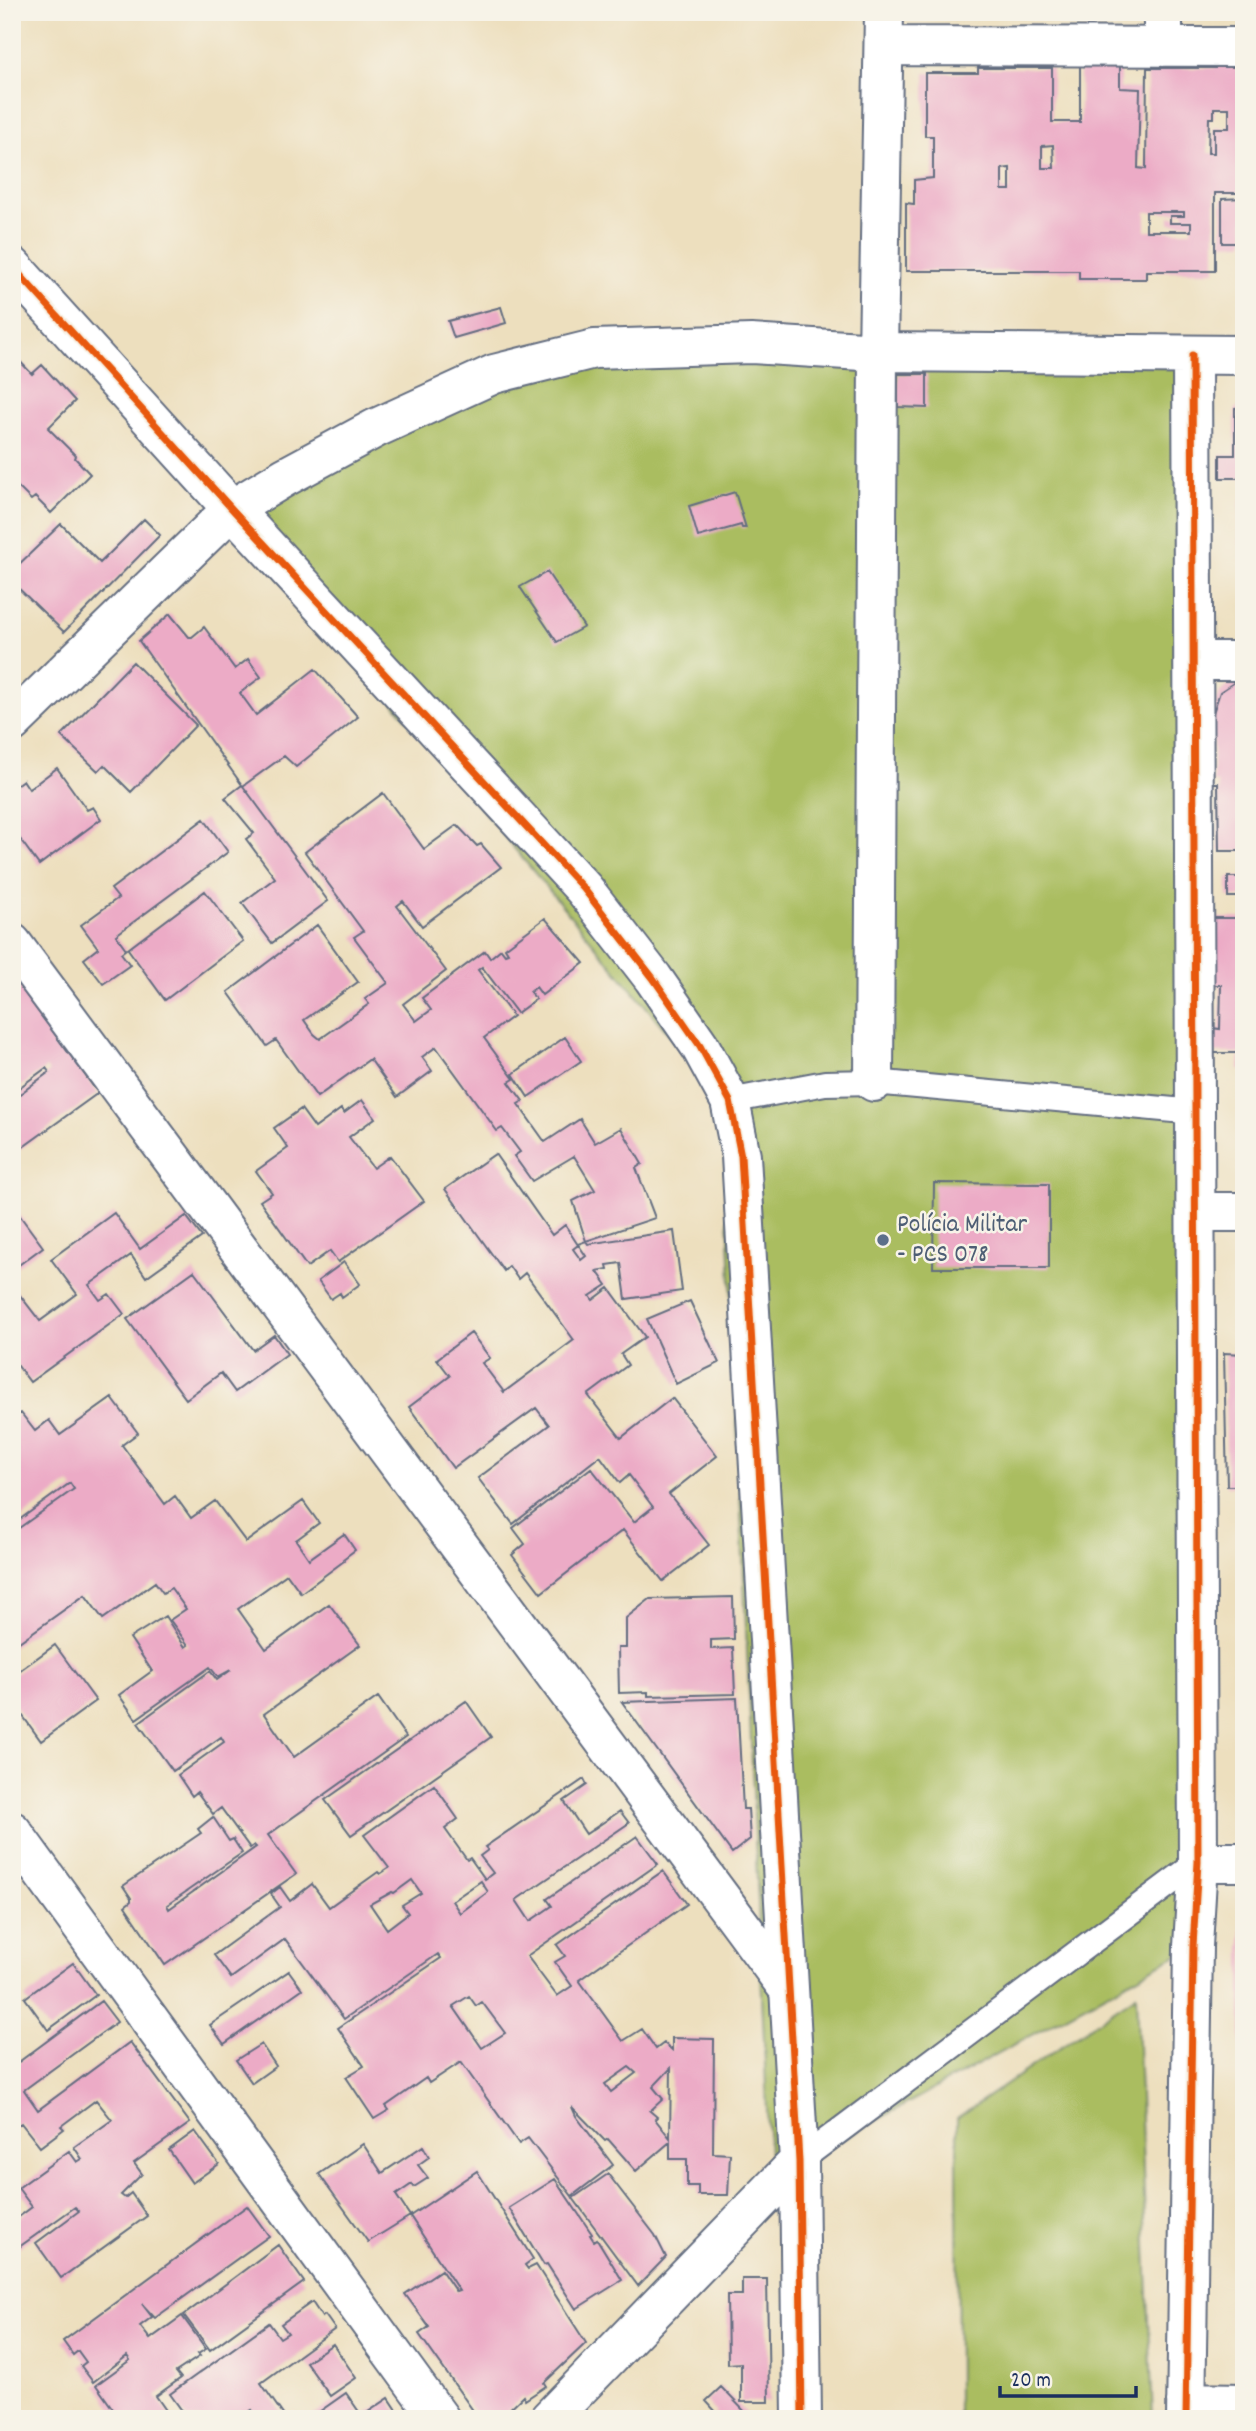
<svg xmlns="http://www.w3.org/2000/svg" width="1256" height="2431" font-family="Dekko,sans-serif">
	<rect width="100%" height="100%" fill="#f7f3e8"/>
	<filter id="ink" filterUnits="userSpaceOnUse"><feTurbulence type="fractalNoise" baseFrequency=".0143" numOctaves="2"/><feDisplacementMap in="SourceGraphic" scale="14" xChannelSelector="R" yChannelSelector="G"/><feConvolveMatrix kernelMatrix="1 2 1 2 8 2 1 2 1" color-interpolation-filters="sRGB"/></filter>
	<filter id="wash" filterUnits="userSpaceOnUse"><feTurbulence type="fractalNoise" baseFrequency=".00686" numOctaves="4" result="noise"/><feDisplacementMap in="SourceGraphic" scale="28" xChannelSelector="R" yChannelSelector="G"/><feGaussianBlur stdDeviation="1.57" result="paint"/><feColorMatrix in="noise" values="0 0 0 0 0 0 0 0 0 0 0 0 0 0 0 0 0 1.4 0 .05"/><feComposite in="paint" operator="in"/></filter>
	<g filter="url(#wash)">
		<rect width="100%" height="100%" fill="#eddfbe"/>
		<!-- green -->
		<path fill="#aabd61" stroke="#627660" stroke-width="2" d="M1192,355l1,1591 -423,233 -47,-1080 -491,-590 243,-121 127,-32z
			M1136,1995l17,424h-195l-1,-301z"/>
		<g id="blocks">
			<!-- building -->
			<path fill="#ecabc6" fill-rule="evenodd" d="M1215,63h29v130h-29v78h-69v8h-67v-8h-173v-68l8,1v-24l19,-2v-42h-8v-63h53v-5h74v54h28v-58l40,1v23l20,1 -2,79 8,1 1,-101h68zM1214,108h15v20h-15v25h-6l1,-35h5zM1053,145l1,23h-12v-22zM1010,168v22h-8v-21zM1146,212h38v4h-14v7h21v8h-45z
				M1244,198v45h-22v-44z
				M501,307l5,16 -52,15 -6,-17z
				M12,353l20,21 10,-9 33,36 -27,27 28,28 -1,2 15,16 -39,39 -16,-16 -4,3 -19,-19v-19l3,-3 -3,-2z
				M898,374h29v34l-29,-1z
				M1244,407v71h-24v-23h15v-47z
				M735,492l11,36h-4l-1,-3 -43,12 -9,-31z
				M1240,500h4v45h-5z
				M144,519l16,16 -96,97 -52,-50v-11l49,-47 39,39z
				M547,572l37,55 -27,15 -37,-55z
				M170,614l19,23h3l12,-10 31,42 13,-10 13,18 -21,16 16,22 59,-46 43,48 -62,50 -12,-11 -41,30 85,115 -56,42 -30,-40 33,-25 -29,-39 8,-6 -29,-35 17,-13 -103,-144z
				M133,662l63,63 -65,67 -27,-27 -6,6 -37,-35z
				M1238,680h6v171h-25l-1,-68h-5v-70l7,-21z
				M57,768l30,42 6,-3 8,12 -62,46 -27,-37v-40l11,-8 6,9z
				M383,793l41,56 33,-24 20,21 4,-2 20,23 -79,59 -19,-25 -6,5 49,65 -43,33 13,17 15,-11 -9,-12 63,-47 5,7 11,-9 4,5 3,-1 -3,-5 40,-30 39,45 -42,32 -6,-8 -6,5 6,7 -19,14 -35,-46 -4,3 35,46 -29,22 30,41 -5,3 14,19 -5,3 27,38 35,-23 15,24 26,-15 21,36 -6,4 19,50 -69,23 -13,-40 22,-11 -21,-34 -42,25 -18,-25 6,-4 -18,-24 -5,3 -61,-84 -14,10 10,14 -35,26 -27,-38 -53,38 -41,-57 -9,6 -39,-54 89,-67 41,57 -54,38 10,14 6,5 49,-35 -4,-5 23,-16 -34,-46 9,-6 -58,-79z
				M204,819l24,33 -112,83 10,14 -5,4 9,12 -27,19 -19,-25 14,-11 -17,-23 37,-27 -7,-9z
				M1228,877h16v20h-16z
				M205,891l38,50 -78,59 -37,-51z
				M1213,918h31v152h-5l1,-17h-29l1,-25 8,1 1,-44h-9z
				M12,976l86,117 -86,62v-55l37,-28 -3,-4 -34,25v-55l4,-3 -4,-4z
				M565,1037l16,24 -53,36 -15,-23z
				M362,1100l13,18 -26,19 24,31 17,-12 34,45 -86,61 -8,-11 -23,16 -47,-66 12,-8 -16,-22 32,-23 -14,-20 27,-19 14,19 26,-19 3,4z
				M495,1154l57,81 13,-10 13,20 -5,4 8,11 5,-4 -8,-12 8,-3 2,3 86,-13 8,60 -56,8 -5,-36 -14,2 1,4 -11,2 10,14 -17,11 3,4 16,-12 36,49 -24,17 7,11 -40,30 33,43 51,-40 45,58 -48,38 40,51 -46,36 -40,-51 -82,63 -29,-38 13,-11 -12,-16 78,-60 43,54 19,-15 -24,-32 -9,8 -20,-27 -87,68 -35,-46 71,-53 -13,-17 -83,60 -44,-61 41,-31 -13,-17 34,-26 19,25 -8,5 22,29 70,-52 -49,-67 -7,6 -9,-13 -5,5 -59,-82z
				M934,1183l115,1v84h-116z
				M12,1205l31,42 -31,23z
				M114,1213l26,36 46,-33 16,21 -56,40 -15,-22 -42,30 11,15 9,-6 15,20 -94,68 -18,-24v-73l28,36 37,-27 -26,-35z
				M344,1262l16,22 -18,13 -2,-4 -9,6 -13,-18z
				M194,1271l59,79 21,-15 13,19 -52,38 -14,-19 -35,26 -59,-80z
				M690,1301l29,62 -43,21 -29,-65z
				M1237,1302h7v22h-6z
				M1224,1353l20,1v129h-3v3h-14z
				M112,1398l26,35 -16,12 43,59 10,-8 16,22 24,-17 31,41 57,-41 16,22 -23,17 13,19 35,-25 11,16 -12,9 1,2 -43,32 -14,-19 -49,35 28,40 63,-45 31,41 -96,69 30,43 84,-60 28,40 -138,98 28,39 -131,91 -40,-59 6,-5v-3l-8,-12 78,-53 -3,-4 15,-12 16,24 4,-2 9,14 -75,52 2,4 87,-62 -2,-2 -4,3 -29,-40 -8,6 -16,-22 -5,4 -14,-21 46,-33 -3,-5 -48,34 -35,-48 72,-52 7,9 14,-10 -13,7 -8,-10 -74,52 -17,-24 33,-24 -22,-33 35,-22 20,31 3,-2 -18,-25 16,-11 -15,-21 -8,5 -8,-11 -52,37 -18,-24 -73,52v-114l62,-44 -4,-6 -58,42v-35l8,-5 -8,-11v-55l9,-6 14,18 14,-11 11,15z
				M733,1597l1,42 -23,1v9l22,-1 2,46 -87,2v-4l-29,1 -1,-45h8v-30l24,-19z
				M55,1645l41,56 -55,40 -29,-40v-25z
				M1239,1692h5v46h-5z
				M737,1698l6,111h5l2,30 -18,14 -110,-151z
				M466,1701l25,36 -140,98 -26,-35z
				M584,1779l3,6 -23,16 22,33 34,-23 9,12 -113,77 14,21 22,-15 -5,-7 90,-63 21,28 -131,92 30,40 15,-10 -17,-24 10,-6 -8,-11 106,-74 24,33 -108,76 44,61 19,-12 14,20 8,-6 8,7v-12l42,1 -1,114 17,1 -2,41h-30v-9h-11v-27h-17v-17l-34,29 -28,-32 -3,2 -33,-34 4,9 37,49 -41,31 -44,-58 -9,6 -58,-82 -32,21 -3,-5 -40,28 3,4 -15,9 -28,-42 18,-11 -26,-38 103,-70 -3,-4 -94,65 -59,-80 -54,39 -17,-23 66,-48 -9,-13 9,-7 10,14 22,-17 17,23 49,-35 2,2 9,-6 -25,-33 70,-50 24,34 -13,10 22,31 3,-2 15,21 8,-6 -13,-17 8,-6 -3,-3zM412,1880l9,13 -19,12 6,8 -21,16 -17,-25 22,-12 2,1zM481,1881l7,11 -28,21 -8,-12zM469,1996l7,10 6,-4 23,31 -23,15 -29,-42zM629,2067l7,6 -25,19 -6,-8zM671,2068l-1,70 -15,-19 2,-2 -7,-6 13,-12 -10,-12z
				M1241,1888h3v200h-3z
				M73,1963l23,32 -48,35 -23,-32z
				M289,1971l13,18 -78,55 -14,-19z
				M101,2001l16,21 -93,68 14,20 92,-68 60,81 -56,40 8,11 -21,21 4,3 6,-5 16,23 -86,62 -25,-35 43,-32 -4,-4 -63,45v-30l20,-15 -14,-19 51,-37 8,11 5,-3 -8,-12 38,-27 -16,-20 -35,26 3,3 -24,18 -19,-24 -9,6v-62z
				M261,2044l15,22 -24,17 -16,-23z
				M1241,2098h3v66h-3z
				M195,2131l24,33 -27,19 -23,-33z
				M363,2144l19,29 41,-27 6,11 -11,8 10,13 -14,9 -2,-3 -16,11 14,21 -42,26 -49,-68z
				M477,2171l56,88 -8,6 3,4 8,-4 50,78 -42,40 2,3 -21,14 -2,-4 -24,23h-20l-60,-85 10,-7 -24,-33 36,-24 15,22 3,-1 -49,-75z
				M608,2174l47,61 11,22 -28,29 -65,-88z
				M555,2179l37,55 -2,1 4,6 3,-2 25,41 -46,29 -29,-45 -3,1 -35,-57z
				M247,2206l22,30 -114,82 -13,-14 10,13 -12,9 10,13 32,-23 24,33 -8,5 2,2 -24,16 5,6 -25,18 16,23h-52l-24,-34 34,-25 -3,-4 -34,26 -12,-16 5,-4 -8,-11 -5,4 -10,-14z
				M1240,2234h4v41h-4z
				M278,2245l26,37 -94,68 -26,-35z
				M742,2279h25l2,123h-28v-39l-13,1 -1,-69h15z
				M312,2302l10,15 3,-2 10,14 -74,54 25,36h-28l-6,-9 -6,4 3,5h-61l-18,-25 99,-71 11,15 8,-5 -7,-9z
				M333,2344l23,34 -26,18 -24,-34z
				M721,2387l31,32h-41l6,-6 -11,-12z
				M346,2393l16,23 27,-18 14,21h-94z"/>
		</g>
	</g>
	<g filter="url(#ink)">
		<use href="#blocks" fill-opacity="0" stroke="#646d80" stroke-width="2"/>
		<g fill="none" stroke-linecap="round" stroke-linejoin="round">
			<defs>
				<path id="service" d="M730,1101l95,-18 49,-1 321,30
					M799,2161l399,-299"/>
				<path id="minor" d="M885,46l359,1
					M1163,47v-35
					M12,266l220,243 352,380 69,89 47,68 30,55 11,55 5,86 53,919 3,258
					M1194,661h50
					M12,723l220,-214 53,-32 91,-49 118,-54 100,-25 157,-5 127,8 366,3
					M12,943l777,1047
					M874,1082l4,-730 6,-340
					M1196,1212h48
					M12,1831l428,588
					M1198,1862h46
					M1186,2402l58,1
					M549,2419l250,-258
					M1186,2419l7,-473 5,-84 -6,-1507"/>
			</defs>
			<!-- service casing -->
			<use href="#service" stroke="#646d80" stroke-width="28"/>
			<!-- minor casing -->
			<use href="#minor" stroke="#646d80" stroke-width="42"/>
			<!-- service -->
			<use href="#service" stroke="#fff" stroke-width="24"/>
			<!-- minor -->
			<use href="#minor" stroke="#fff" stroke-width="38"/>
			<defs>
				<path id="cycleway" d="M12,266l220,243 352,380 69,89 47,68 30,55 11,55 5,86 53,919 3,258
					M1186,2419l7,-473 5,-84 -6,-1507"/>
			</defs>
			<!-- cycleway casing -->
			<use href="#cycleway" stroke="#f7f3e8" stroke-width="11"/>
			<!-- cycleway -->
			<use href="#cycleway" stroke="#e8590c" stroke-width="7"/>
		</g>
	</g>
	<!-- markers -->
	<circle fill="#5c6f8a" stroke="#f7f3e8" stroke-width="2.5" cx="883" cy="1240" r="7"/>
	<g text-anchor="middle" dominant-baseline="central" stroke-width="5" stroke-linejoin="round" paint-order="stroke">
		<!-- service labels -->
		<g font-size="26" fill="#4e5e75" stroke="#f7f3e8" text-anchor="start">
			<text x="897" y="1225">Polícia Militar<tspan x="897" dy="30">- PCS 078</tspan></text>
		</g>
	</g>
	<!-- margin -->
	<rect width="1256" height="2431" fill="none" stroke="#f7f3e8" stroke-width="42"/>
	<!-- scale -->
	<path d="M1000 2386v10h136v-10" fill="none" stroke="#1b2f5e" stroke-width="3.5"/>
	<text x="1011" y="2386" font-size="21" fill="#1b2f5e" stroke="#f7f3e8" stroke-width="5" paint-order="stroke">20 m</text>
</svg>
